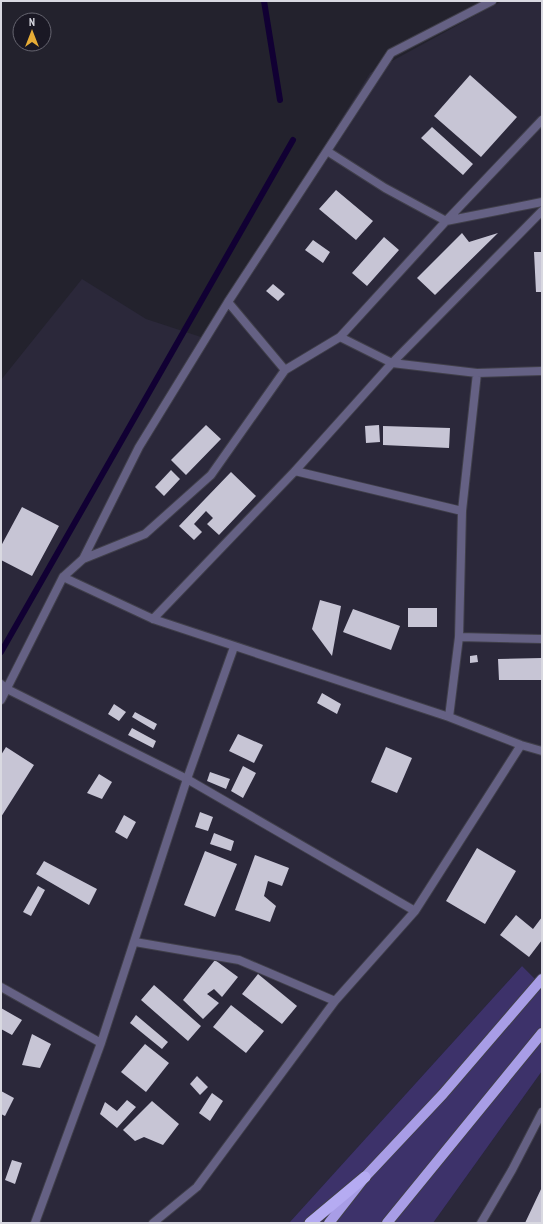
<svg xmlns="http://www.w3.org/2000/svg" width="543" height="1224" font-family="'PT Sans Narrow',sans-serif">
	<rect width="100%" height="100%" fill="#23222d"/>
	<!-- built -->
	<path fill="#2b283a" d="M502,1h40v985l-20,-20 -233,257h-288v-843l81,-101 64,40 58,19 166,-265z
		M542,1071v152h-109z"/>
	<!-- green -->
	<path fill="#3d326a" d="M522,966l20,20v85l-109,152h-144z"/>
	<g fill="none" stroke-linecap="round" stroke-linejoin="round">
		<!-- stream -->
		<path stroke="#103" stroke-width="6" d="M264,1l16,99
			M1,652l292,-512"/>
	</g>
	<!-- building -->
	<path fill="#c7c5d5" d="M470,75l47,42 -36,40 -47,-41z
		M432,127l41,37 -10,11 -42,-37z
		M336,190l37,31 -17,19 -37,-31z
		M462,233l7,9 29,-9 -63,62 -18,-17z
		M384,237l15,13 -32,36 -15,-13z
		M313,240l17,12 -7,11 -18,-13z
		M534,252h8v40h-6z
		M273,284l12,10 -7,7 -12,-10z
		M206,425l15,14 -35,36 -15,-15z
		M379,425l1,17 -14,1 -1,-17z
		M383,426l67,2 -1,20 -66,-3z
		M171,470l9,9 -16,17 -9,-9z
		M231,472l25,24 -37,39 -12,-11 6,-6 -7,-7 -12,13 8,8 -8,8 -15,-14z
		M22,507l37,19 -27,50 -31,-16v-14z
		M320,600l21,6 -9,50 -20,-27z
		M408,608h29v19h-29z
		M353,609l47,17 -9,24 -48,-18z
		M477,655l1,7 -8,1v-7z
		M542,658v22h-43l-1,-21z
		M322,693l19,11 -4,10 -20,-11z
		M114,704l12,8 -7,9 -11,-7z
		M135,712l22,12 -3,6 -22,-13z
		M132,728l24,13 -3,7 -25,-13z
		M238,734l25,11 -9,18 -25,-12z
		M6,747l28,18 -33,52v-62z
		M386,747l26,11 -15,35 -26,-11z
		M243,766l13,7 -13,25 -12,-7z
		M210,772l20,7 -4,10 -19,-8z
		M99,774l13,8 -10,17 -15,-6z
		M200,812l13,5 -5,14 -13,-4z
		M124,815l12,7 -9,17 -12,-7z
		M214,833l20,8 -3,10 -21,-7z
		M477,848l39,23 -31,53 -39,-23z
		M205,851l32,13 -22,53 -31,-12z
		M255,855l34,13 -7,18 -14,-5 -4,15 12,10 -6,16 -35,-12z
		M44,861l53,28 -8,16 -53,-31z
		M38,886l7,4 -14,26 -8,-4z
		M516,915l17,14 9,-12v23l-13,17 -29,-22z
		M215,960l23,17 -16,20 -8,-8 -7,5 12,9 -16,16 -20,-19z
		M258,974l39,32 -15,18 -40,-30z
		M154,985l47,41 -13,15 -47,-41z
		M231,1005l33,26 -18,22 -33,-26z
		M1,1008l21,12 -10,15 -11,-6z
		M136,1015l32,27 -6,7 -32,-26z
		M32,1034l19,10 -11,24 -18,-3z
		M145,1044l24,19 -23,29 -25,-20z
		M197,1076l11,11 -8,8 -10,-11z
		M1,1091l13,7 -9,18 -4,-2z
		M212,1093l11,8 -13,20 -11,-8z
		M127,1100l9,7 -19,21 -17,-14 5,-12 12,9z
		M152,1101l27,23 -16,21 -19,-8 -9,4 -12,-11z
		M12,1160l10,3 -7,21 -10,-4z
		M542,1187v36h-17z"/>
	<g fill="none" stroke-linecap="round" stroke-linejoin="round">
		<defs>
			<path id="minor" d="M327,151l58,37 61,33 96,-19
				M228,302l57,68
				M340,337l52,26 85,10 65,-2
				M295,471l167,40
				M83,559l62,-25 66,-59 74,-105 55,-33 106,-116 96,-101
				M63,577l90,42 296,98 72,28 21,6
				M153,619l142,-148 97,-108 150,-152
				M459,637l83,2
				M1,684l6,5 180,90 228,132
				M1,700l62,-123 20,-18 56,-112 89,-145 163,-249 101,-52
				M449,717l10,-80 3,-126 15,-138
				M135,942l104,18 96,41
				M1,987l100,56
				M35,1223l66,-180 86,-264 47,-132
				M153,1223l44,-36 138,-186 80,-90 106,-166
				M481,1223l31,-53 30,-58"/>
			<path id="primary" d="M329,1223l36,-46 78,-83 99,-115
				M387,1223l155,-190"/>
			<path id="trunk" d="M310,1223l55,-46"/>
		</defs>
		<!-- minor casing -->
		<use href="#minor" stroke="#403f4a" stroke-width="10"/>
		<!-- primary casing -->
		<use href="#primary" stroke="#403f4a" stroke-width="12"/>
		<!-- trunk casing -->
		<use href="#trunk" stroke="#403f4a" stroke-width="13"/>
		<!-- minor -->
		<use href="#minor" stroke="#656184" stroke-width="8"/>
		<!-- primary -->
		<use href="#primary" stroke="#a89de6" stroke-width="10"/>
		<!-- trunk -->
		<use href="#trunk" stroke="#b5abf2" stroke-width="11"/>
	</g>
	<!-- border -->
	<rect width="543" height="1224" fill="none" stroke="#d9d9e1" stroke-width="4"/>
	<!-- north arrow -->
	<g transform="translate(32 32)"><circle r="19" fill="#1a1824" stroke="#666570"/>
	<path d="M0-3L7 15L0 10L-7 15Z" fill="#e7ac36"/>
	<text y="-6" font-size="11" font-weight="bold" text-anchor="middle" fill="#d9d9e1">N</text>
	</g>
</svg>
